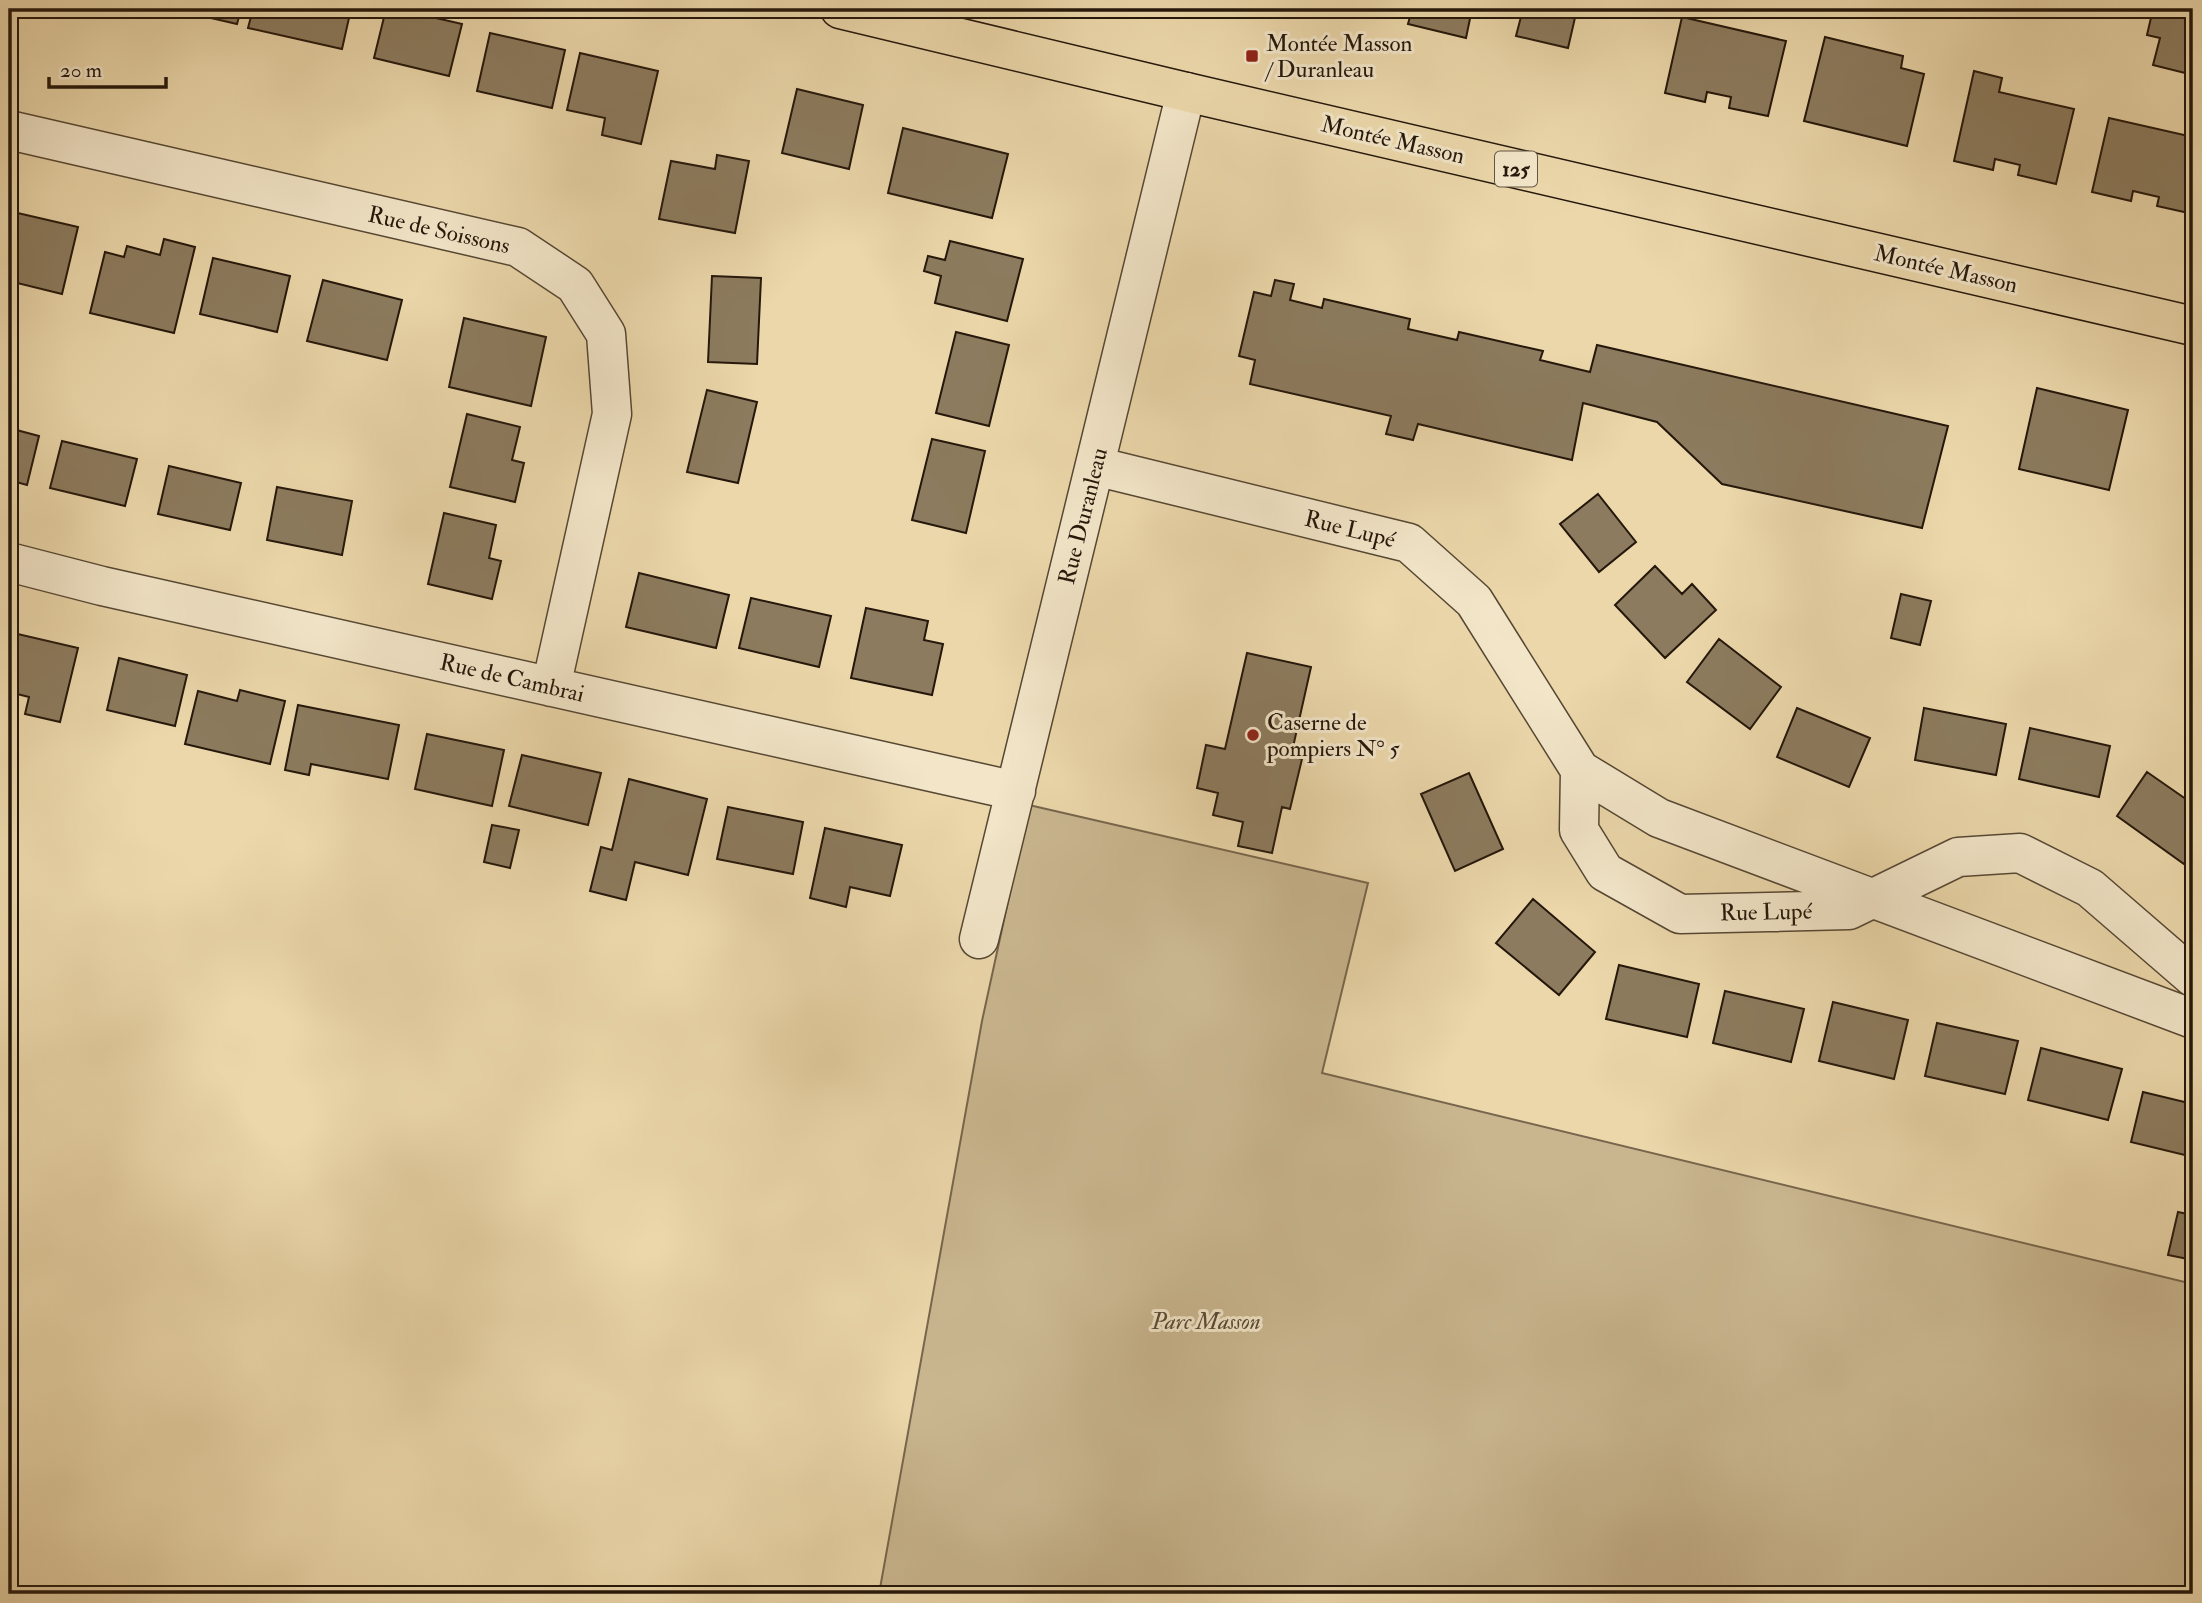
<svg xmlns="http://www.w3.org/2000/svg" width="2202" height="1603" font-family="'IM FELL Double Pica',serif">
	<rect width="100%" height="100%" fill="#ebd7aa"/>
	<filter id="stains"><feTurbulence type="fractalNoise" baseFrequency=".00286" numOctaves="4"/><feColorMatrix values="0 0 0 0 .2 0 0 0 0 .09 0 0 0 0 .02 0 0 0 .5 -.17"/></filter>
	<radialGradient id="worn" r=".72"><stop offset=".6" stop-color="#630" stop-opacity="0"/><stop offset="1" stop-color="#630" stop-opacity=".3"/></radialGradient>
	<!-- green -->
	<path fill="#c9b68f" stroke="#77664d" stroke-width="2" d="M1029,805l339,78 -46,190 871,211v310h-1314l103,-573z"/>
	<!-- building -->
	<path fill="#8c7b5e" stroke="#25170b" stroke-width="2" d="M172,9h69l-4,15z
		M253,9h98l-9,40 -94,-21z
		M386,9h11l65,15 -13,52 -75,-18z
		M1412,9h60l-6,29 -58,-14z
		M1523,9h54l-9,39 -52,-12z
		M2153,9l40,9v57l-40,-10 7,-27 -13,-3z
		M1682,17l104,24 -18,75 -39,-8 2,-11 -24,-5 -2,10 -40,-9z
		M490,33l75,17 -13,58 -75,-17z
		M1825,37l78,19 -2,12 23,6 -17,72 -103,-25z
		M580,53l78,18 -17,73 -39,-9 3,-17 -38,-8z
		M1974,71l28,7 -3,14 75,17 -18,75 -38,-9 2,-10 -25,-6 -2,11 -39,-9z
		M797,89l66,16 -14,64 -67,-16z
		M2109,118l84,19v77l-36,-8 2,-9 -26,-6 -2,10 -39,-9z
		M903,128l105,26 -16,64 -104,-25z
		M717,155l32,6 -14,72 -76,-14 12,-58 44,8z
		M9,211l69,16 -16,67 -53,-13z
		M164,239l31,8 -21,86 -84,-20 15,-61 19,5 3,-11 33,9z
		M950,241l73,18 -16,62 -72,-18 6,-27 -17,-5 4,-15 17,4z
		M213,258l77,18 -13,56 -77,-18z
		M712,276l49,2 -4,86 -49,-2z
		M323,280l79,20 -15,60 -80,-19z
		M1275,280l19,4 -4,16 32,8 2,-9 86,20 -2,10 49,11 2,-8 84,19 -3,9 50,12 7,-27 351,81 -26,102 -200,-44 -65,-62 -74,-19 -11,57 -154,-36 -5,16 -27,-6 5,-18 -141,-32 5,-24 -16,-4 15,-64 17,4z
		M464,318l82,19 -15,69 -82,-19z
		M956,332l53,13 -20,81 -53,-13z
		M2037,388l91,22 -19,80 -90,-21z
		M707,390l50,12 -19,81 -51,-11z
		M467,414l53,13 -8,33 12,3 -9,39 -65,-15z
		M9,428l30,8 -12,49 -18,-5z
		M932,439l53,12 -19,82 -54,-13z
		M62,441l75,18 -12,47 -75,-18z
		M169,466l72,17 -11,47 -72,-16z
		M277,487l75,14 -10,54 -75,-15z
		M1598,494l38,48 -37,30 -39,-48z
		M444,513l52,12 -7,33 12,3 -9,38 -64,-15z
		M1655,566l27,28 10,-10 24,26 -51,48 -50,-53z
		M639,573l90,22 -13,53 -90,-21z
		M1901,594l30,7 -11,44 -29,-7z
		M751,598l80,18 -12,51 -80,-19z
		M866,608l62,13 -4,19 19,4 -11,51 -81,-17z
		M9,632l69,16 -18,74 -35,-8 4,-17 -20,-5z
		M1719,639l62,48 -31,42 -63,-47z
		M1247,653l64,14 -20,89 11,3 -12,50 -8,-2 -10,46 -34,-7 5,-24 -30,-7 5,-22 -21,-5 9,-43 19,4z
		M119,658l68,17 -12,51 -68,-16z
		M240,690l45,11 -15,63 -85,-20 13,-53 39,10z
		M298,705l101,20 -11,54 -77,-15 -2,11 -24,-5z
		M1797,708l73,30 -21,49 -72,-30z
		M1924,708l82,16 -10,51 -81,-15z
		M2030,728l80,18 -11,51 -80,-18z
		M427,734l77,16 -12,56 -77,-17z
		M522,755l79,18 -13,52 -79,-19z
		M2147,772l46,32v46l-9,14 -67,-48z
		M1469,773l34,76 -48,22 -34,-77z
		M629,779l78,20 -19,76 -53,-13 -9,38 -36,-9 11,-44 11,3z
		M728,807l75,15 -10,52 -76,-15z
		M492,825l27,5 -9,38 -26,-6z
		M825,828l77,17 -12,51 -40,-9 -4,20 -36,-9z
		M1533,899l62,53 -36,43 -63,-52z
		M1619,965l80,19 -12,53 -81,-18z
		M1725,991l79,18 -13,53 -78,-19z
		M1833,1002l75,18 -14,59 -75,-18z
		M1937,1023l81,18 -13,53 -80,-18z
		M2041,1048l81,21 -14,51 -80,-20z
		M2143,1092l50,12v53l-62,-15z
		M2178,1212l15,3v45l-25,-5z"/>
	<g fill="none" stroke-linecap="round" stroke-linejoin="round">
		<defs>
			<path id="minor" d="M9,130l509,117 57,38 31,49 6,80 -61,273
				M1095,466l314,77 65,58 106,169 79,48 534,201
				M9,562l93,24 914,205
				M1580,770l-1,60 26,42 75,42 169,-4 109,-53 62,-4 70,35 103,89
				M979,939l207,-847"/>
			<path id="primary" d="M840,9l346,83 1007,234"/>
		</defs>
		<!-- minor casing -->
		<use href="#minor" stroke="#564733" stroke-width="41"/>
		<!-- primary casing -->
		<use href="#primary" stroke="#25170b" stroke-width="41"/>
		<!-- minor -->
		<use href="#minor" stroke="#f2e5c8" stroke-width="38"/>
		<!-- primary -->
		<use href="#primary" stroke="#ebd7aa" stroke-width="38"/>
	</g>
	<!-- markers -->
	<g fill="#8f2418" stroke="#f2e5c8" stroke-width="2.5">
		<rect x="1245" y="49" width="14" height="14" rx="3.5"/>
		<circle cx="1253" cy="735" r="7"/>
	</g>
	<g text-anchor="middle" dominant-baseline="central" stroke-width="6" stroke-linejoin="round" paint-order="stroke">
		<!-- shield labels -->
		<rect fill="#f2e5c8" stroke="#625544" stroke-width="2" x="1495" y="151.5" width="42" height="35" rx="5"/>
		<g font-size="21" font-weight="bold" fill="#25170b">
			<text x="1516" y="169">125</text>
		</g>
		<!-- poi labels -->
		<g font-size="23" fill="#25170b" stroke="#f2e5c8" text-anchor="start">
			<text x="1266" y="43">Montée Masson<tspan x="1266" dy="26">/ Duranleau</tspan></text>
			<text x="1267" y="722">Caserne de<tspan x="1267" dy="26">pompiers N° 5</tspan></text>
		</g>
		<!-- street labels -->
		<g font-size="23" fill="#25170b" stroke="#f2e5c8">
			<text transform="translate(1393 140) rotate(13)">Montée Masson</text>
			<text transform="translate(439 230) rotate(13)">Rue de Soissons</text>
			<text transform="translate(1946 269) rotate(13)">Montée Masson</text>
			<text transform="translate(1083 516) rotate(-76)">Rue Duranleau</text>
			<text transform="translate(1350 529) rotate(14)">Rue Lupé</text>
			<text transform="translate(512 678) rotate(13)">Rue de Cambrai</text>
			<text transform="translate(1766 912) rotate(-1)">Rue Lupé</text>
		</g>
		<!-- park labels -->
		<g font-size="23" font-style="italic" fill="#564733" stroke="#f2e5c8">
			<text x="1206" y="1321">Parc Masson</text>
		</g>
	</g>
	<!-- margin -->
	<rect width="2202" height="1603" fill="none" stroke="#ebd7aa" stroke-width="35"/>
	<rect x="10" y="10" width="2181" height="1582" fill="none" stroke="#25170b" stroke-width="3.5"/>
	<rect x="18" y="18" width="2167" height="1568" fill="none" stroke="#25170b" stroke-width="2"/>
	<!-- scale -->
	<path d="M49 77v10h117v-10" fill="none" stroke="#25170b" stroke-width="3.5"/>
	<text x="60" y="77" font-size="21" fill="#25170b" stroke="#f2e5c8" stroke-width="5" paint-order="stroke">20 m</text>
	<rect width="100%" height="100%" filter="url(#stains)"/>
	<rect width="100%" height="100%" fill="url(#worn)"/>
</svg>
